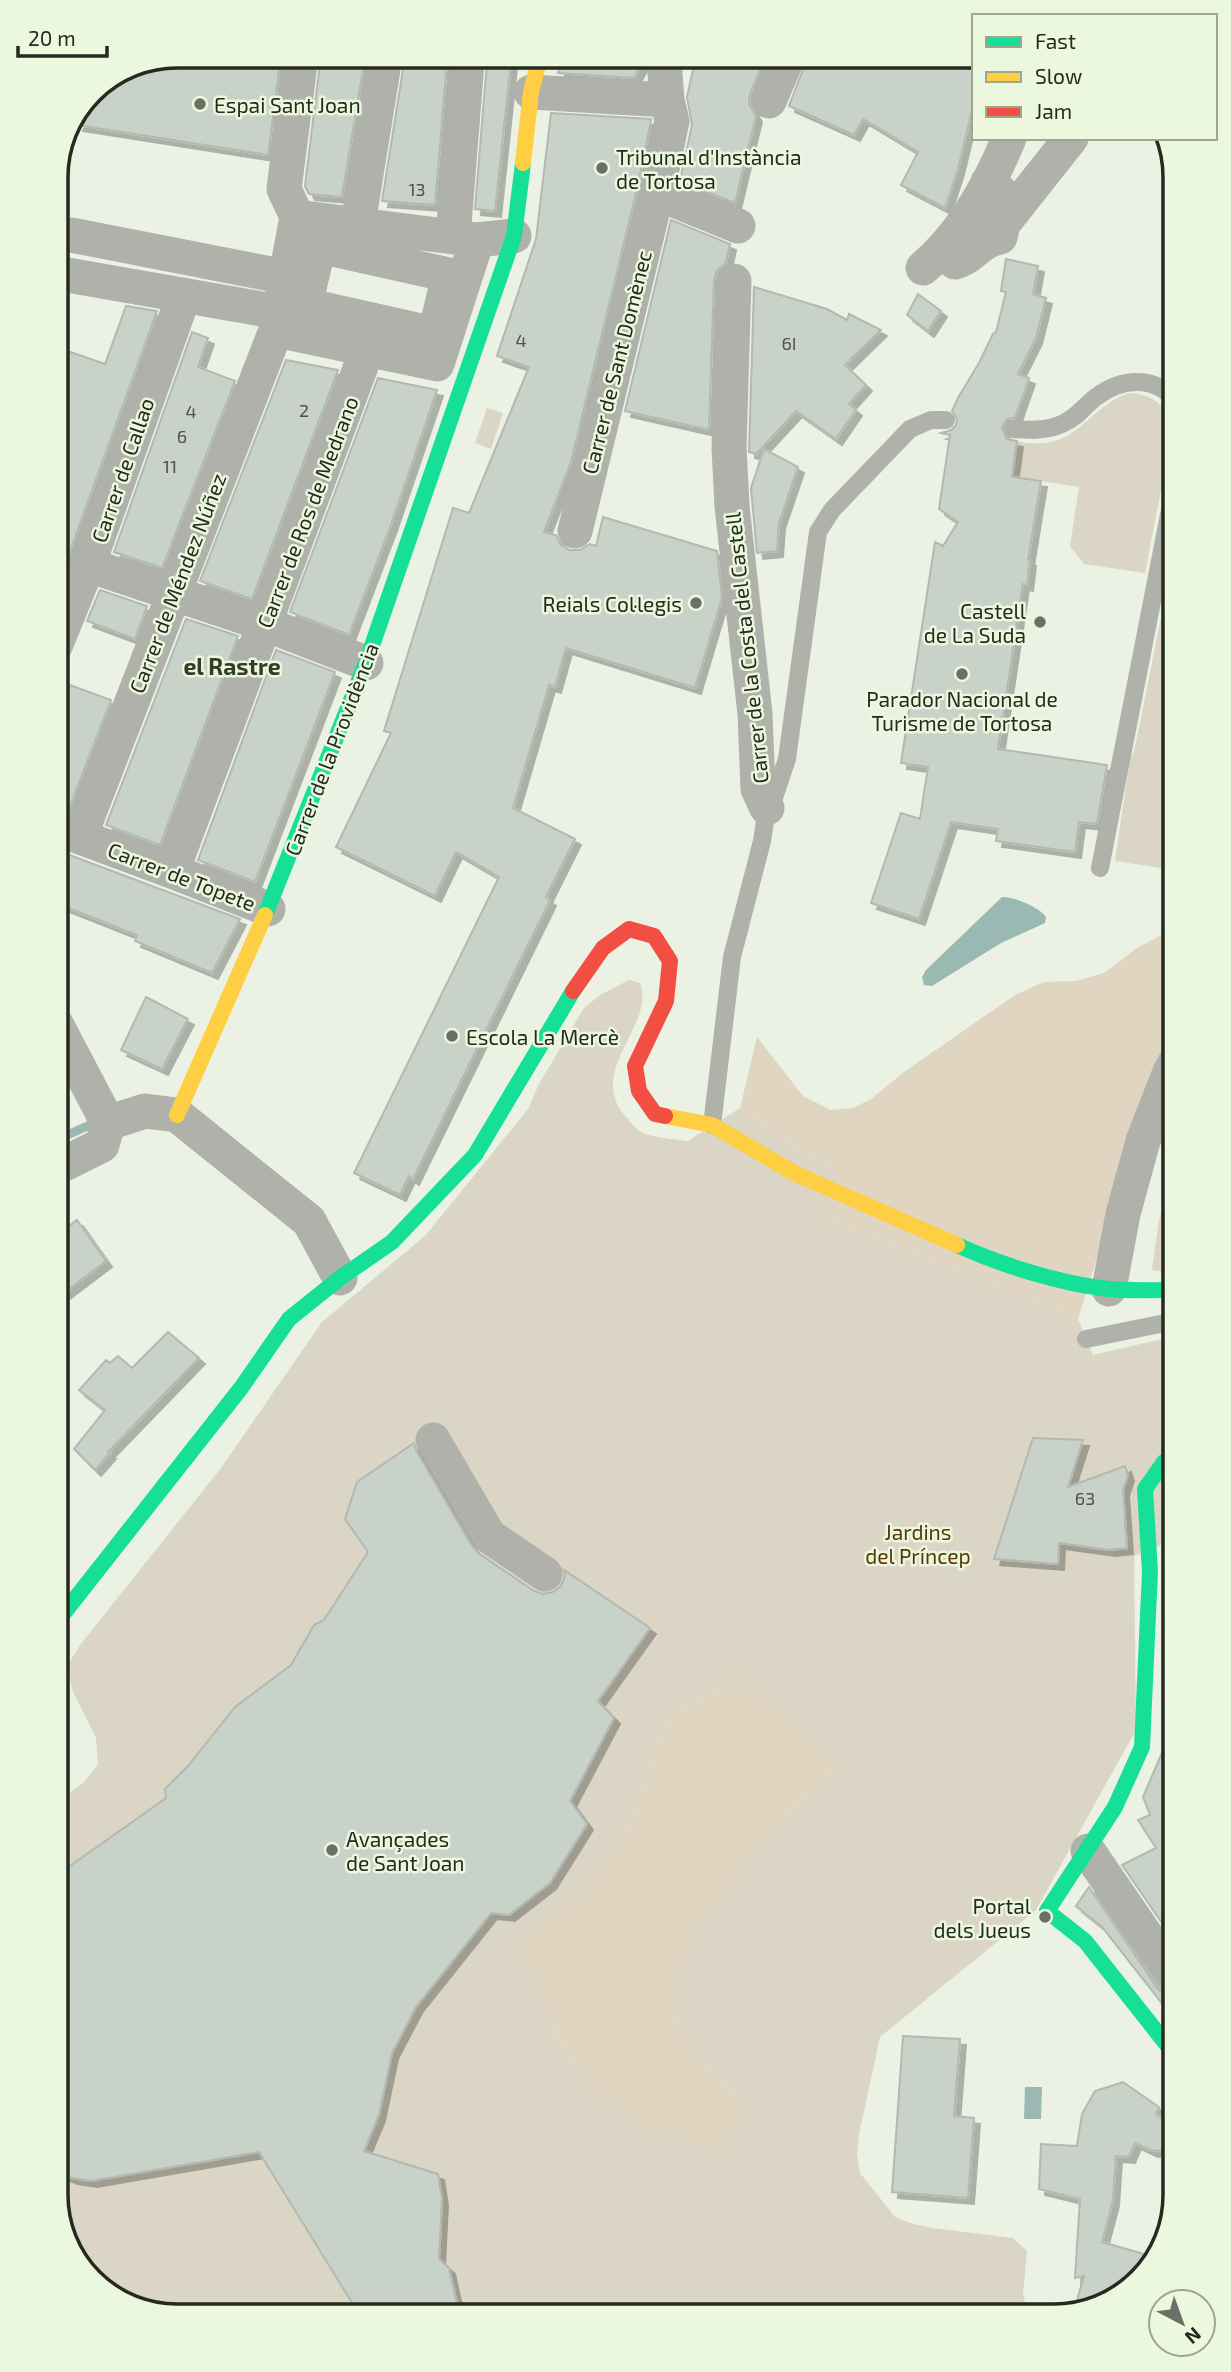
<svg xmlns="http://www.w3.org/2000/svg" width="1231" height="2372" font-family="'Exo 2',sans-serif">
	<defs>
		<filter id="shadow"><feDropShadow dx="6" dy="6" stdDeviation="0" flood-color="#0004"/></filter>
	</defs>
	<rect width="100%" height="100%" fill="#ebf2e4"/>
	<!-- green -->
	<path fill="#dad5c5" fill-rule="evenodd" d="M1129,393c24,1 37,12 44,35l-28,145 -61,-9 -14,-18 9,-59 -67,-10 5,-36c60,14 69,-34 112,-48z
		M487,408l16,5 -12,36 -16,-6z
		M1175,547v276l-7,46 -53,-8 15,-102 4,-8 7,-33z
		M629,980l11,3c16,42 -54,87 -15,133 6,6 12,15 20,18 13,4 29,5 43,7l52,-33 52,39 45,23 -11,50 252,99 15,36 82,-19v203l-41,17 2,174 -100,180 -156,127 -21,97 -2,20 3,19 35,44 18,7 20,4 80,10 14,13 -4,42 3,15 -856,8 -66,-25 -39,-51 -9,-46v-391l27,-20 15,-19 -2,-26 -23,-46 -6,-26 13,-21 141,-177 101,-146 103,-86 103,-127 11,-25 45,-76 16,-13zM730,1683l109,82 -80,82 -64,86 -23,63 14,43 63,68 -154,-15 -30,-36 -12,-28 26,-134 17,-19 11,-25 16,-18 12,-22 24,-76 12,-22z
		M1175,1174v99l-23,-3 7,-51z"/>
	<!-- forest -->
	<path fill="#dfd5c1" d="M1163,934l12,1v105l-22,36 -75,243 -252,-99 11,-50 -45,-23 -52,-39 17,-71 46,59 28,14 22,-2 18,-9 33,-27 111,-77 29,-13 32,-1 28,-8 33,-25z
		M732,1670l107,95 -80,82 -63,86 -24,63 14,43 63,68 -25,45 -84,-23 -45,-37 -30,-36 -46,-110 60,-52 17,-19 11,-25 16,-18 12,-22 24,-76 12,-22 59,-29z"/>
	<!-- water -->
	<path fill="#9ab9b3" d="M1002,897c13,0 37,10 44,20l-1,6 -44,20 -69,43 -8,-1 -2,-8 4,-7z
		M1025,2087h17l-1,32h-17z"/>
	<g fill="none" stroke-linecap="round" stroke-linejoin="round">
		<!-- stream -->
		<path stroke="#9ab9b3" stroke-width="9" d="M56,1140l36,-16"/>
	</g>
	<!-- building -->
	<path fill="#c9d2c8" stroke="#b1b9b0" stroke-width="2" filter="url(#shadow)" d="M974,57v45l-16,67 -13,39 -44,-23 17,-33 -55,-33 -9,16 -65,-29 18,-47z
		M765,59l-15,35 -1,10 7,12 -21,87 -55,-22 12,-56 -5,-28 8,-37z
		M644,60l-10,18 -76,-5 3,-12z
		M447,62l-12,143 -53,-4 22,-138z
		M487,62h24l-16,149 -20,-2z
		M320,63h44l-22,134 -33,-3 -4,-8z
		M280,64l-12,91 -191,-30 15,-34 39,-26z
		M551,113l100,6v2l-14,68 -66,273 -27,70 12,3 5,10 9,5h10l10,-6 6,2 7,-29 114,34 5,47 -27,90 -129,-40 -11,39 -6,-2 -36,123 62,31 -29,58 4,3 -137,279 -4,-3 -9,19 -46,-22 145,-296 -43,-25 -21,44 -99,-49 55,-114 -7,-2 69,-223 16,5 60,-146 -32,-11 39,-117z
		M671,220l59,24 -4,19 -9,7 -3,10 -5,150 -84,-19z
		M1006,259l32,7 -5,28 13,4 -10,40 -18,36 11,4 -14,40 -8,1 -5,9 5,11 10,2 -5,36 29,4 -13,79h2l-3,25 -4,-1 -25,165 109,16 -10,59 -18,-2 -4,30 -79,-11 2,-12 -47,-7 -32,97 -48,-16 30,-90 19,6 8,-52 -27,-4 34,-221 8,4 15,-24 -19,-13 11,-74 -9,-2 10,-3 5,-5 1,-6 -5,-8 7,-15 20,-33 14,-29 3,-2 10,-40 -5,-1z
		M754,287l73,22 20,11 2,-6 32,16 -36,35 21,20 -17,19 7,6 -20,29 -40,-28 -40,43 -7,-2z
		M918,294l23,17 -13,20 -21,-16z
		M126,306l31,5 -101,279v-243l49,17z
		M192,332l16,6 -10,29 37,14 -73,187 -48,-16z
		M286,360l52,10 -86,229 -52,-18z
		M378,378l59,12 -46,135 -42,110 -59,-23z
		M764,449l34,18 -19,56 -2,28 -20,2 -6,-65z
		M100,590l47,16 -12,33 -48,-18z
		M186,619l52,17 -78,209 -54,-20z
		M276,650l59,22 -80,210 -57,-22z
		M56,680l55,20 -43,111 -12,-3z
		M56,850l184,69 -28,54 -77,-32 2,-6 -81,-32z
		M146,997l42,22 -26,50 -41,-19z
		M77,1220l29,41 -50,38v-63z
		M168,1332l31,26 -91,94 2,1 -15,17 -21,-21 31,-39 -26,-20 27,-30 4,3 8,-7 14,12z
		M1033,1438l50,2 -15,47 57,-21 3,9 -5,15 4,58 -18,2 -50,-7 -1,21 -64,-5z
		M414,1443l2,7 56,96 6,7 56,38 9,3 10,-2 8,-6 4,-10 -1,-6 86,58 -52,73 16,17 -44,83 17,23 -37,59 -41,32 -18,-2 -75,94 -24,46 -13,62 -15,36 74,23 4,25 -3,60 10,9 10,45 -100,1 -100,-162 -168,29 -19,-3 -16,-6v-296l110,-78 -1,-9 23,-23 47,-59 56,-42 23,-40 10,-5 44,-68 -23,-33 12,-37z
		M1167,1675l8,1v202l-8,-13 8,16v61l-53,-77 34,-17 -18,-28 12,-5 -7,-18 21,-49z
		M1089,1887l69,102 8,7 9,2v22l-73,-93 -26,-21z
		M903,2036l57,3 -6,77 20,2 -6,80 -76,-6z
		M1123,2082l36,25 -3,7 19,14v5l-9,17 -14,1 -17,-8 -6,14 -13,-1 -3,44 -11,42 42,12 -7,22 -37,31h-25l9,-31 -9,2 5,-79 -41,-10 2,-45 36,2 5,-32 13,-23z"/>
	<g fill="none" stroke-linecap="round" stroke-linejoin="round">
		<!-- lane -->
		<path stroke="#b0b1aa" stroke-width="18" d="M1013,429c17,1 33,2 49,-5 16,-7 21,-17 34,-27 25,-19 58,-22 79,3
			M1100,868l75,-384
			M712,1125l20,-168 30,-116 5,-33 8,-13 12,-36 31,-227 14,-22 78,-81 21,-9h15
			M1086,1339l89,-18"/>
		<!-- street -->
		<path stroke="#b0b1aa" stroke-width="35" d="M531,92l136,8
			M769,101l18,-42
			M988,182l12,10 -45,70c19,-5 23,-21 45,-25l3,-13 68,-86
			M657,193l81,33
			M297,217l-13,-28 16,-125
			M358,224l26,-161
			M71,235l215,42
			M453,237l14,-175
			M477,240l-40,124 -161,-34 21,-113 180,23 37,-4
			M319,246l130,29 -14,59 -130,-29z
			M923,268c40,-34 66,-81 86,-130
			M56,273l223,39
			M734,281l-5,167 3,58 23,208 3,75 9,19
			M575,531l82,-338 15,-72 -5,-21 -3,-40
			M88,565l177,59 101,39
			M56,644l32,-79 96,-270
			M56,828l116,43 96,38
			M80,836l196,-506
			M172,871l195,-521
			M56,1024l52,99
			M56,1168l46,-23 6,-22 37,-12 32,4 132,106 31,57
			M1109,1289l14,-75 20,-73 27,-69 5,-9
			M433,1440l56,96 56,38
			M1088,1851l87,127"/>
		<!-- fast -->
		<path stroke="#16e098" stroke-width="16" d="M265,915l101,-252 148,-427 9,-73
			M957,1245c44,20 104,39 152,44 22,2 44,1 66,1
			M1175,1461l-11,1 -19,27 5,83 -8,175 -27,60 -68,104 38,30 90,114
			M56,1623l185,-235 48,-69 51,-41 52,-36 83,-87 98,-164"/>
		<!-- slow -->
		<path stroke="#ffcf43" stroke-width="16" d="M523,163l8,-71 8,-31
			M177,1115l88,-200
			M665,1116l47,9 84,49 161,71"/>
		<!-- jam -->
		<path stroke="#f24e42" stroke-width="16" d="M573,991l30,-43 26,-19 25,7 16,25 -4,40 -31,65 4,25 16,23 10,2"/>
	</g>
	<!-- markers -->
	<g fill="#6a7065" stroke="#ebf8de" stroke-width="2.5">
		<circle cx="200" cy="104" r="7"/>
		<circle cx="602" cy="168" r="7"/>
		<circle cx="696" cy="603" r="7"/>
		<circle cx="1040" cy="622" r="7"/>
		<circle cx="962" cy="674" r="7"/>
		<circle cx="452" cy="1036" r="7"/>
		<circle cx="332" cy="1850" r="7"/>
		<circle cx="1045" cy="1917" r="7"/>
	</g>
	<g text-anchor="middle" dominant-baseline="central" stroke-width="5" stroke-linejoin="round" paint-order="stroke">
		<!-- number labels -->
		<g font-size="18" fill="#4e544a">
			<text x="417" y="189">13</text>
			<text x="521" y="340">4</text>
			<text x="789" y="343">6I</text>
			<text x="304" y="410">2</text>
			<text x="191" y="411">4</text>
			<text x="182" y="436">6</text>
			<text x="170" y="466">11</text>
			<text x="1085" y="1498">63</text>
		</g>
		<!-- poi labels -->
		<g font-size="21" fill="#252a20" stroke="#ebf8de" text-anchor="start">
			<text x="214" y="104">Espai Sant Joan</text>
			<text x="616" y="156">Tribunal d'Instància<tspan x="616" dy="24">de Tortosa</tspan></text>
			<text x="682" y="603" text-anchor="end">Reials Col·legis</text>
			<text x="1026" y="610" text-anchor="end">Castell<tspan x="1026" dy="24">de La Suda</tspan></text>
			<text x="962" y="698" text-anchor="middle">Parador Nacional de<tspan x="962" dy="24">Turisme de Tortosa</tspan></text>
			<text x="466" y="1036">Escola La Mercè</text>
			<text x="346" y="1838">Avançades<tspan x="346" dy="24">de Sant Joan</tspan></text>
			<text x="1031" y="1905" text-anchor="end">Portal<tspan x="1031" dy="24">dels Jueus</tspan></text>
		</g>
		<!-- street labels -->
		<g font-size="21" fill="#252a20" stroke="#ebf8de">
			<text transform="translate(616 362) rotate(-76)">Carrer de Sant Domènec</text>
			<text transform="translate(122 470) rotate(-71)">Carrer de Callao</text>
			<text transform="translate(307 512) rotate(-69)">Carrer de Ros de Medrano</text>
			<text transform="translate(177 583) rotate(-69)">Carrer de Méndez Núñez</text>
			<text transform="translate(746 648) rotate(-96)">Carrer de la Costa del Castell</text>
			<text transform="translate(331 749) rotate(-69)">Carrer de la Providència</text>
			<text transform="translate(182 876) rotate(21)">Carrer de Topete</text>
		</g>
		<!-- park labels -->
		<g font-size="21" fill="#583608" stroke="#ebf8de">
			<text x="918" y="1531">Jardins<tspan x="918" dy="24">del Príncep</tspan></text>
		</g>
		<!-- neighbourhood labels -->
		<g font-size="23" font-weight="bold" fill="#343d29" stroke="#ebf8de">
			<text x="232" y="666">el Rastre</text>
		</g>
	</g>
	<!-- crop -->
	<path d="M0 0H1231V2372H0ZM177 68H1054A109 109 0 0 1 1163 177V2195A109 109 0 0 1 1054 2304H177A109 109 0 0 1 68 2195V177A109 109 0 0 1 177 68Z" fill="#ebf8de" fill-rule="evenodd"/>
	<path fill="none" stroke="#252a20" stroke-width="3.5" d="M177 68H1054A109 109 0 0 1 1163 177V2195A109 109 0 0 1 1054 2304H177A109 109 0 0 1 68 2195V177A109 109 0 0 1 177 68Z"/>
	<!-- legend -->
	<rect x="972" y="14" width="245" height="126" fill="#ebf8de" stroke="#9ca692" stroke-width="2"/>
	<rect x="986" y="37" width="35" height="10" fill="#16e098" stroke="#9ca692" stroke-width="2"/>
	<text x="1035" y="49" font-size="21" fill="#252a20">Fast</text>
	<rect x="986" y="72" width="35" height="10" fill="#ffcf43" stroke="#9ca692" stroke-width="2"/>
	<text x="1035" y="84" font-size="21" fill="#252a20">Slow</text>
	<rect x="986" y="107" width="35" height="10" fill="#f24e42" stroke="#9ca692" stroke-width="2"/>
	<text x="1035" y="119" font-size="21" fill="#252a20">Jam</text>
	<!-- north arrow -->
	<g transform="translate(1182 2323) rotate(139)"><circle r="33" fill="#ebf8de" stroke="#9ca692" stroke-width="2"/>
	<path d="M0-5L12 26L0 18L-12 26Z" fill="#6a7065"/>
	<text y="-10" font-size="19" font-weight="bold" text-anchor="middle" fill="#252a20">N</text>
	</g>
	<!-- scale -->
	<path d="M18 46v10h89v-10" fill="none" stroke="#252a20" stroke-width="3.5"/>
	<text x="28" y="46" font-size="21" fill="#252a20" stroke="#ebf8de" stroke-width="5" paint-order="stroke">20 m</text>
</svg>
